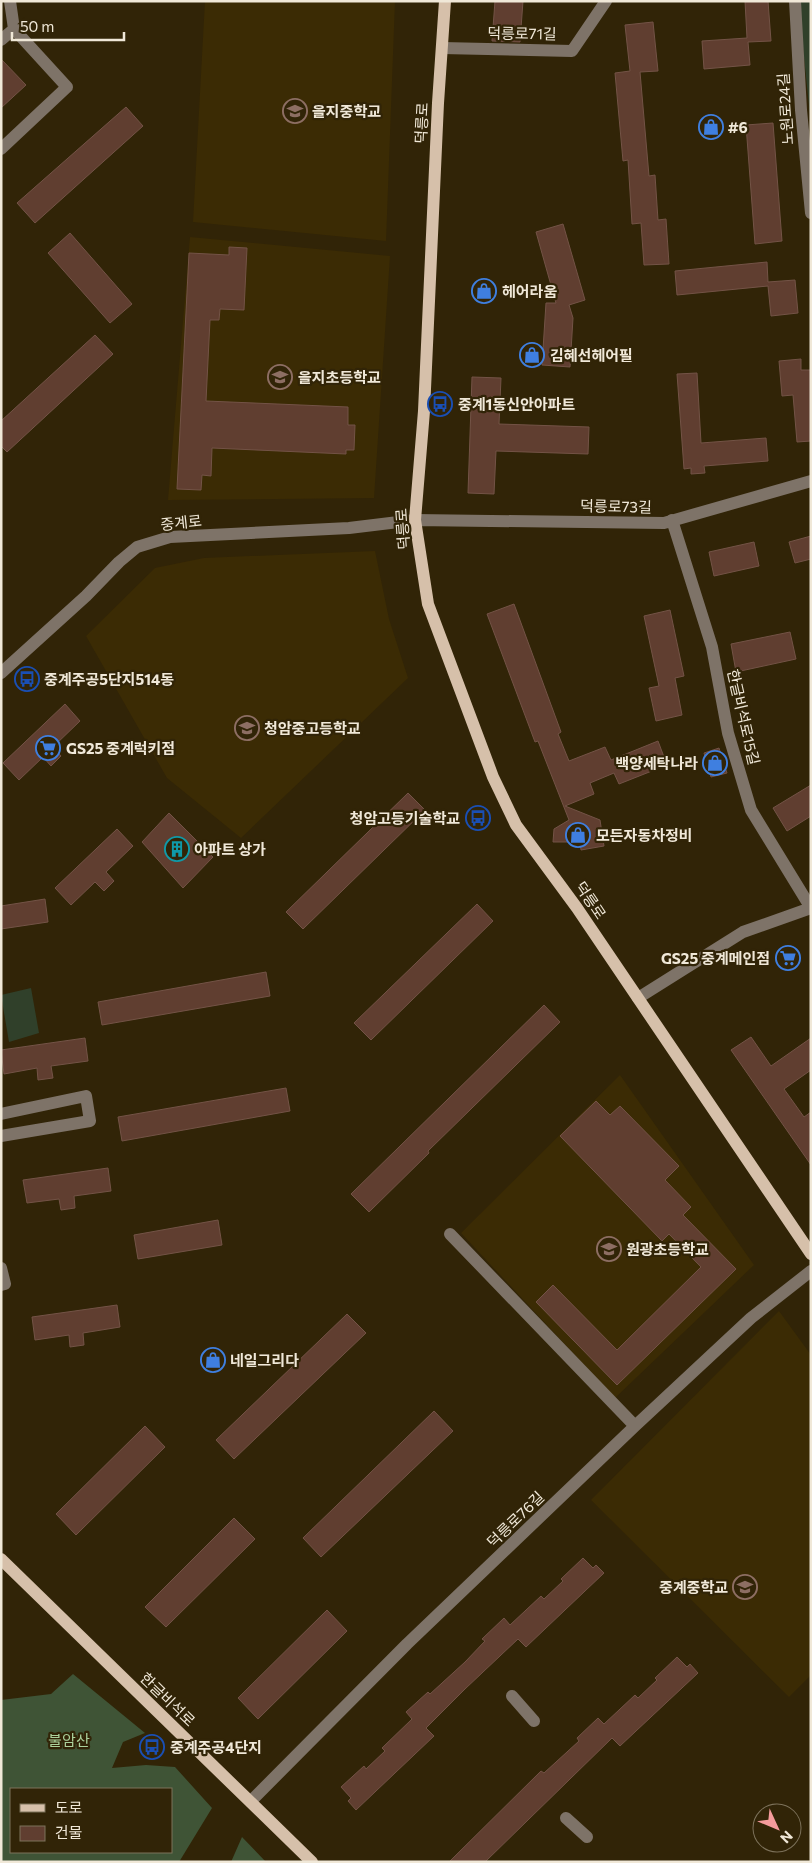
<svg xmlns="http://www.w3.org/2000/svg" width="812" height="1863" font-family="Commissioner,'Noto Sans KR',sans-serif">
	<rect width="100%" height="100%" fill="#312407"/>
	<!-- built -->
	<path fill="#3b2b04" d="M205,1h190l-9,240 -193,-19z
		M190,237l200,19 -16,242 -206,2z
		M375,551l14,68 19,59 -167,160 -74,-60 -81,-142 69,-68 49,-10z
		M620,1075l134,190 -139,133 -154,-165z
		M779,1311l32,44v320l-22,22 -198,-197z"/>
	<!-- green -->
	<path fill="#30402a" d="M798,1h13v123z
		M31,988l8,45 -30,9 -8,-47z"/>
	<!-- forest -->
	<path fill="#3f5436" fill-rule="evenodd" d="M73,1674l72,59 -22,9 -11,26 34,-3 29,2 37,41 -33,54h-178v-162l50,-6zM11,1789h160v63h-160z
		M242,1837l24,25h-35z"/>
	<!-- building -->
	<path fill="#603e30" stroke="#735346" d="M495,1h28l-3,41 -28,-1z
		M745,1h23l3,40 -23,1 2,23 -46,4 -2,-28 45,-3z
		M653,22l5,49 -18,1 9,104 6,-1 3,45 8,-1 3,45 -25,1 -3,-42 -9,1 -4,-64 -5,1 -8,-88 15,-2 -5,-46z
		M1,59l25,26 -25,23z
		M126,107l17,19 -108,97 -18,-20z
		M773,123l9,118 -27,3 -9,-119z
		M563,224l22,76 -16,5 4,13 -3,49 -28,-2 4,-62h10l-20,-71z
		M70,233l62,71 -22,19 -62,-70z
		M229,247l18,1 -3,62 -24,-1 -1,11h-9l-4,81 142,6v18h7l-1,25h-8v4l-134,-6 -1,28 -9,-1 -1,15 -24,-1 12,-236 40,2z
		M767,262l1,20 27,-2 3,33 -27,3 -3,-30 -91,9 -2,-24z
		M95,335l18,19 -106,98 -6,-6v-25z
		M801,359v11h10v71l-14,1 -4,-47 -11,1 -3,-35z
		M697,373l4,70 65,-5 2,23 -64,5 1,7 -14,1v-6l-7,1 -7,-95z
		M472,377l29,1 -2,46 90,3 -1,27 -92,-3 -2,43 -26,-1z
		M811,536v23l-16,4 -6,-21z
		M754,542l5,24 -45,10 -5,-24z
		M514,604l47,128 -3,2 11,27 36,-14 6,13 47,-19 9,24 -48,19 -5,-11 -24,10 4,11 -29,12 35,14 4,26 -23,4 -1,-8h-27l1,-13 15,-9 -31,-79 -3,1 -48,-128z
		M670,610l14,66 -9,2 7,37 -26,6 -7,-33 10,-2 -15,-70z
		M790,632l6,27 -60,13 -5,-28z
		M65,704l15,17 -27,26 8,9 -10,10 -8,-9 -24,23 -16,-17z
		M719,748l8,25 -16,4 -7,-24z
		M811,785v31l-24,15 -14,-23z
		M408,793l17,17 -122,119 -17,-17z
		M169,813l44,44 -30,31 -41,-46z
		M117,829l16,17 -27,26 8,9 -10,10 -9,-9 -24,23 -16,-17z
		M45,899l3,23 -47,7v-23z
		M477,904l16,17 -122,119 -17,-17z
		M266,972l4,24 -168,29 -4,-23z
		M544,1005l16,17 -132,129 1,2 -60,59 -18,-18z
		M751,1037l20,29 40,-28v32l-27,19 20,28 7,-5v53l-80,-115z
		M85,1038l3,23 -37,5 2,12 -15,2 -1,-12 -33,6 -3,-24z
		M286,1088l4,23 -168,30 -4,-24z
		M596,1101l14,14 10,-9 59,60 -14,14 26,27 -8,8 53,54 -119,116 -81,-83 17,-17 64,65 84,-83 -32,-33 -7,7 -102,-105z
		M108,1168l3,23 -37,5 1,12 -14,2 -2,-11 -32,4 -4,-23z
		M218,1220l4,25 -84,14 -4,-24z
		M117,1305l3,22 -37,6 1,12 -14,2 -1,-12 -34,5 -3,-23z
		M347,1314l19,19 -132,126 -18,-19z
		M434,1411l19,20 -132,126 -18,-19z
		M145,1426l20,21 -89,88 -20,-21z
		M234,1518l21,21 -89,88 -21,-20z
		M583,1558l10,10 3,-3 8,8 -78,74 -8,-8 -53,50 -39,39 8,8 -78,74 -8,-9 3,-3 -10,-11 23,-21 2,3 19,-18 -3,-3 30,-29 -6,-7 22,-20 2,2 35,-32 20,-21 -3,-2 22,-21 6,7 31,-29 3,3 19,-18 -2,-2z
		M327,1610l20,21 -89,88 -20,-21z
		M677,1657l10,10 3,-3 8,9 -78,73 -8,-8 -127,124h-36l92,-91 3,2 35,-32 -2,-3 21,-20 6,6 31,-29 3,3 19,-18 -2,-2z"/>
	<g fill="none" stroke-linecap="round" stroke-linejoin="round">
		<!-- minor -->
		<path stroke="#7e7368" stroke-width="12" d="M10,1l4,28
			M795,1l6,109 10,103
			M1,40l13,-11 53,58 -66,62
			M442,48l130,3 34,-50
			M672,520l40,127 16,86 23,77 60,98
			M1,673l85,-77 33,-34 18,-15 33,-10 179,-9 66,-8 249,3 147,-42
			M638,998l105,-66 68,-24
			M1,1114l85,-18 4,25 -89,15
			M450,1234l185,192
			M1,1268l4,16 -4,1
			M512,1696l22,25
			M251,1801l156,-157 228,-218 116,-108 60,-47
			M566,1818l21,19"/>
		<!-- major -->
		<path stroke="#d6c0aa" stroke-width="12" d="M445,1l-7,102 -14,308 -9,109 13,84 65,173 23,48 61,83 234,346
			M1,1559l311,303"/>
	</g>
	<!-- icons -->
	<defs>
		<symbol id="school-ring" viewBox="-11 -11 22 22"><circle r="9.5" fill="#312407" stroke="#8d6e63" stroke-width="1.5"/><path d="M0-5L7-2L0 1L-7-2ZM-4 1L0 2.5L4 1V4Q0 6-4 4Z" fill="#8d6e63"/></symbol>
		<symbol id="shop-ring" viewBox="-11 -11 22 22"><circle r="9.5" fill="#312407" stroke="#3f7fe0" stroke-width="1.5"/><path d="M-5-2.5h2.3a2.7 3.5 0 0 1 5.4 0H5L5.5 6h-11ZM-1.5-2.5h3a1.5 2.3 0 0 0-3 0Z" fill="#3f7fe0"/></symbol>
		<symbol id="bus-ring" viewBox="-11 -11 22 22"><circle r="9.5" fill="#312407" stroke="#1a4fb4" stroke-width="1.5"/><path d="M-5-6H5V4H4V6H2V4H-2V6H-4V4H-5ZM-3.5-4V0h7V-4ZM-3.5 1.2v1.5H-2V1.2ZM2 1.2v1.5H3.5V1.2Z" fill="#1a4fb4"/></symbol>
		<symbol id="supermarket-ring" viewBox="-11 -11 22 22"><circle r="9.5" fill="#312407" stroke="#3f7fe0" stroke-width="1.5"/><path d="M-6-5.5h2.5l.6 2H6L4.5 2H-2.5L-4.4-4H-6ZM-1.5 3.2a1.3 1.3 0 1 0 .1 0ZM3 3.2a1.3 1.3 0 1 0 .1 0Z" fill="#3f7fe0"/></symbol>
		<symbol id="building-ring" viewBox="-11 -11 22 22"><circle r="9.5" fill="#312407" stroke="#0f9aa8" stroke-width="1.5"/><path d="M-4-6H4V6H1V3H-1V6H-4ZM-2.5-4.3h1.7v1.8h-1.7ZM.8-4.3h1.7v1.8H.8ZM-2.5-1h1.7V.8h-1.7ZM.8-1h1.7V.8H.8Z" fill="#0f9aa8"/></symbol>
	</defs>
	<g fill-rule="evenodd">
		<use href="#school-ring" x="281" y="97" width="28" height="28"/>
		<use href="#shop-ring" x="697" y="113" width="28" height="28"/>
		<use href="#shop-ring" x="470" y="277" width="28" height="28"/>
		<use href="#shop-ring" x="518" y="341" width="28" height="28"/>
		<use href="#school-ring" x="266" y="363" width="28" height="28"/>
		<use href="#bus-ring" x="426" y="390" width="28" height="28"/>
		<use href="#bus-ring" x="13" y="665" width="28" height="28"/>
		<use href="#school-ring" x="233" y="714" width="28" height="28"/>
		<use href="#supermarket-ring" x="34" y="734" width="28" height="28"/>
		<use href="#shop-ring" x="701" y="749" width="28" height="28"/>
		<use href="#bus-ring" x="464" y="804" width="28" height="28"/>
		<use href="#shop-ring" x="564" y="821" width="28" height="28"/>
		<use href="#building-ring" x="163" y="835" width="28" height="28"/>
		<use href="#supermarket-ring" x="774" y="944" width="28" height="28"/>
		<use href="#school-ring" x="595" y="1235" width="28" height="28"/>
		<use href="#shop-ring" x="199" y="1346" width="28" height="28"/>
		<use href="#school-ring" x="731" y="1573" width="28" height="28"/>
		<use href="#bus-ring" x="138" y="1733" width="28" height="28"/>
	</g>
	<g text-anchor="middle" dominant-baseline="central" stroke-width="4.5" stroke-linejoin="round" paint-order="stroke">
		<!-- street labels -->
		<g font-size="15" fill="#f0e8d8" stroke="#312407">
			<text transform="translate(522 33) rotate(1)">덕릉로71길</text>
			<text transform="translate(785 109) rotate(-94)">노원로24길</text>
			<text transform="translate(421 123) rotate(-87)">덕릉로</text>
			<text transform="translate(616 506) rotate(1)">덕릉로73길</text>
			<text transform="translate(181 522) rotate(-6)">중계로</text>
			<text transform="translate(402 529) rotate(-94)">덕릉로</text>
			<text transform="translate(744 717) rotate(77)">한글비석로15길</text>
			<text transform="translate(591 900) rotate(56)">덕릉로</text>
			<text transform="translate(515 1519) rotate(-44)">덕릉로76길</text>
			<text transform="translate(168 1699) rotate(44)">한글비석로</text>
		</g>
		<!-- poi labels -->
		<g font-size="15" font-weight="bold" fill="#f0e8d8" stroke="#312407" text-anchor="start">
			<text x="312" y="111">을지중학교</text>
			<text x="728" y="127">#6</text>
			<text x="502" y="291">헤어라움</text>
			<text x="550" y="355">김혜선헤어필</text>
			<text x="298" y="377">을지초등학교</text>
			<text x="458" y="404">중계1동신안아파트</text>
			<text x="44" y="679">중계주공5단지514동</text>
			<text x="264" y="728">청암중고등학교</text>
			<text x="66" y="748">GS25 중계럭키점</text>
			<text x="698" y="763" text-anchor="end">백양세탁나라</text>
			<text x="460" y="818" text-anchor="end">청암고등기술학교</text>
			<text x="596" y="835">모든자동차정비</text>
			<text x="194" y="849">아파트 상가</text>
			<text x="770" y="958" text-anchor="end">GS25 중계메인점</text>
			<text x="626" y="1249">원광초등학교</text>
			<text x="230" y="1360">네일그리다</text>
			<text x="728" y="1587" text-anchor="end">중계중학교</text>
			<text x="170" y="1747">중계주공4단지</text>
		</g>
		<!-- park labels -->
		<g font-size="15" fill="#abd19c" stroke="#312407">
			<text x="69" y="1740">불암산</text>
		</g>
	</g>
	<!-- border -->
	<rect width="812" height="1863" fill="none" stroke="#f0e8d8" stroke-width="5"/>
	<!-- legend -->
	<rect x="10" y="1788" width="162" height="65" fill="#312407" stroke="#7d725b"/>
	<rect x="20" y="1804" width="25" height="8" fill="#d6c0aa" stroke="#7d725b"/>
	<text x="55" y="1813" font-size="15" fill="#f0e8d8">도로</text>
	<rect x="20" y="1826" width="25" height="15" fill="#603e30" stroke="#7d725b"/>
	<text x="55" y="1838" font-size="15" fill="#f0e8d8">건물</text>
	<!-- north arrow -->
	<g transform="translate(777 1828) rotate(134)"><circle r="24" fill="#312407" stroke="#7d725b"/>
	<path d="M0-4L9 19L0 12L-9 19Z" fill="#f59b9c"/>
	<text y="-8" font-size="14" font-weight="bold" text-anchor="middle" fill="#f0e8d8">N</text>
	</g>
	<!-- scale -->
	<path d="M12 32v8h112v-8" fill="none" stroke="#f0e8d8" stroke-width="2.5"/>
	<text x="20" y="32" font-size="15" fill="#f0e8d8" stroke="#312407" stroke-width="4" paint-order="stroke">50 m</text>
</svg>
